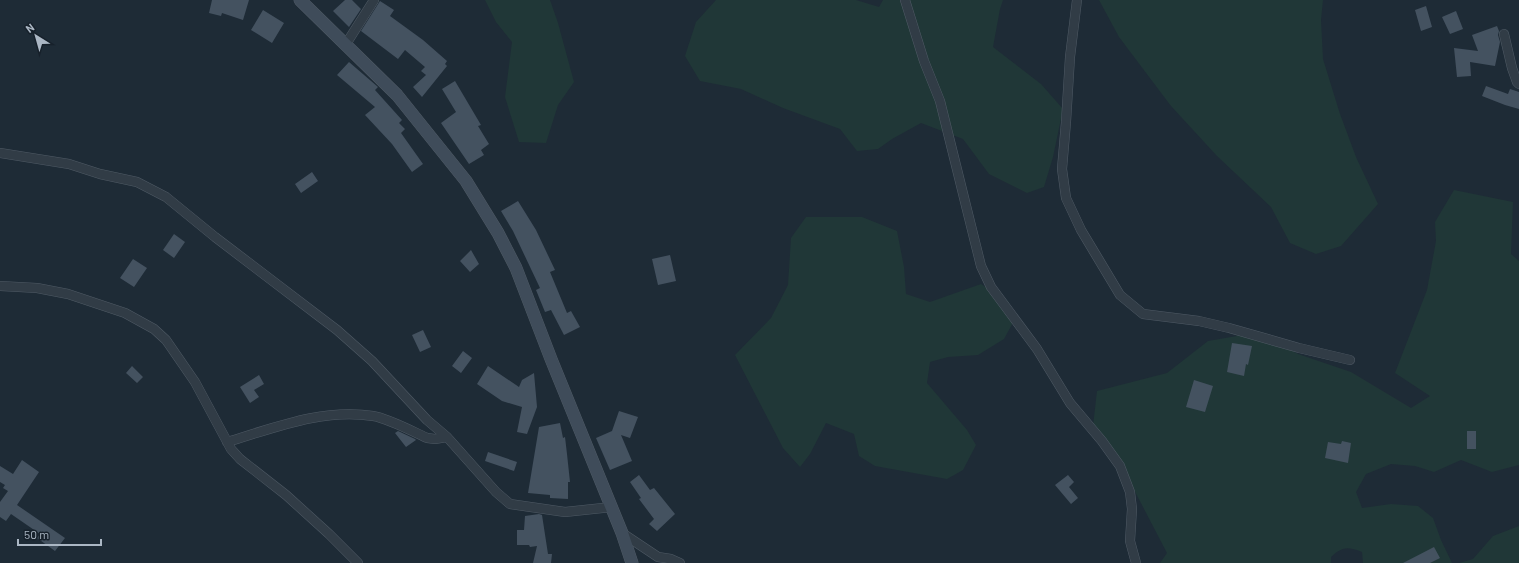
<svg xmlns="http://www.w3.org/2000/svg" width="1519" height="563" font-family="Barlow,sans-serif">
	<rect width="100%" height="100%" fill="#1e2b36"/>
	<!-- green -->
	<path fill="#203737" d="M485,0h65l8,23 16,59 -16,23 -12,38 -27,-1 -14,-45 7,-55 -16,-20z
		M716,0h140l23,7 4,-7h120l-3,9 -7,38 48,37 22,25 -10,48 -9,30 -17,6 -38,-19 -26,-35 -42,-16 -29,16 -14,10 -21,2 -17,-22 -57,-21 -42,-19 -41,-8 -15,-25 11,-34z
		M1099,0h224l-2,20 2,39 17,55 16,43 22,47 -37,42 -25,8 -26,-11 -19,-36 -54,-51 -46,-50 -52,-69z
		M1454,190l59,12 -2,52 8,7v204l-27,7 -31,-12 -27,12 -19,-6 -24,-2 -25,10 -10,18 6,16 29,-4 27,2 15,12 8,22 11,23h-89l-1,-11c-15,-6 -20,-5 -31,5v6h-171l7,-10 -48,-92 -26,-35 4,-35 70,-18 41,-32 52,-9 38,22 53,18 60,36 19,-12 -35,-23 32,-83 9,-49 -1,-19z
		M806,217h56l35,14 7,36 2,27 24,8 51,-18 27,17 8,16 -12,22 -26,16 -30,2 -18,5 -3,21 40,47 9,15 -13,25 -16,9 -72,-13 -16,-10 -5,-22 -28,-11 -16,31 -10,13 -17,-19 -48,-93 36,-37 17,-33 3,-47z
		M1519,526v37h-60l14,-4 20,-23z"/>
	<!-- building -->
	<path fill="#445260" d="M212,0h37l-6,20 -21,-7 -1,3 -12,-3z
		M345,0h7l9,9 -12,18 -16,-16z
		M380,1l14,9 -4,6 33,24 24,21 -2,3 2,2 -25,31 -9,-10 13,-12 -5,-4 4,-4 -20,-17 -7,9 -37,-28z
		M1426,6l6,21 -11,4 -6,-21z
		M263,10l21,13 -12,20 -21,-13z
		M1456,11l7,18 -13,5 -8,-17z
		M1497,26l2,5 -1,4 2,7 -5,24 -25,-4 1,14 -14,1 -3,-29 24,3 -6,-16z
		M349,62l29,25 -3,3 27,30 -3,3 6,6 -4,4 22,31 -11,8 -20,-28 -27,-29 10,-8 -38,-32z
		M455,81l26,44 -3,1 11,18 -8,6 3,5 -15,9 -28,-41 15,-11 -14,-23z
		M1486,86l22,8 2,-5 9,3v17l-14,-4 -23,-9z
		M312,172l6,9 -17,12 -6,-9z
		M518,201l18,29 19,40 -5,2 17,41 4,-2 9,16 -16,8 -13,-25 -6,2 -9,-22 4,-2 -27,-57 -12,-20z
		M174,234l11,8 -11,16 -11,-8z
		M471,250l8,14 -9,8 -10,-11z
		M670,255l6,26 -18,4 -6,-26z
		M133,259l14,9 -13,19 -14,-9z
		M423,330l8,17 -11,5 -8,-17z
		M1232,343l20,3 -4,19 -2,-1 -2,12 -17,-4z
		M463,351l9,7 -11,15 -9,-7z
		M132,366l11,11 -6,6 -11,-10z
		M488,366l31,21 3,-7 12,-7 3,34 -10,27 -10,-2 5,-25 -20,-6 -25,-17z
		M259,375l5,9 -10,6 5,7 -9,6 -10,-16z
		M1194,380l19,6 -8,26 -19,-5z
		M619,411l19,6 -8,21 -9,-3 11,26 -22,9 -14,-32 16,-7z
		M560,423l3,15 2,-1 2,17 3,28h-2v17l-18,-1v-3l-22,-2 11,-66z
		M398,431l17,8 1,1 -10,7 -11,-14z
		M1467,431h9v18h-9z
		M1342,441l9,2 -3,20 -23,-5 3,-16 13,2z
		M488,452l29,10 -3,9 -29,-10z
		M22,460l17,12 -22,33 48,33 -10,13 -18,-13 3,-4 -29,-20 -5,7 -6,-4v-15l8,-11 -5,-3 2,-3 -5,-3v-16l13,8z
		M639,475l11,15 4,-2 21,26 -18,17 -8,-7 5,-5 -15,-20 2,-1 -11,-16z
		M1068,475l6,7 -5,5 9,11 -7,6 -16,-19z
		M539,514l3,1 6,39h4l-1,9h-18l4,-17 -7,1 -1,-2h-12v-15h7l1,-14z
		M1434,547l6,11 -10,5h-27z"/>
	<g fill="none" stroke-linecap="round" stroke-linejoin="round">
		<defs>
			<path id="street" d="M905,0l19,61 16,40 41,165 10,21 46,62 33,54 32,38 18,25 10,26 2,17 -2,32 6,22
				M1077,0l-7,57 -4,65 -4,47 4,29 15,32 39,65 23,19 56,7 30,7 70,20 51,12
				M1504,34l8,34 5,14 2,2
				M346,44l28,-44
				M0,153l69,11 31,10 37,8 29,15 49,40 122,93 35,31 55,59 20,17 49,55 14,12 55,8 47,-5
				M0,286l37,2 31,6 57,19 29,16 12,11 29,42 36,67 9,10 46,36 43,39 29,29
				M227,442c47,-14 96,-34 146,-26 14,2 39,15 54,22l8,1 12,-2
				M622,533l36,24 13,2 9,4"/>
			<path id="secondary" d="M300,0l97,95 69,86 32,52 18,35 35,91 71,174 10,30"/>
		</defs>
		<!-- street casing -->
		<use href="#street" stroke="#4f5a65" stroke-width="10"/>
		<!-- secondary casing -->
		<use href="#secondary" stroke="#4f5a65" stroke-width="13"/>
		<!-- street -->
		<use href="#street" stroke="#313c46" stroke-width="9"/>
		<!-- secondary -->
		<use href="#secondary" stroke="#3f4c5a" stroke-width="12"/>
	</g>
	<!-- north arrow -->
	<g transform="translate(36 36) rotate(323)" stroke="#17212b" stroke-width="3" paint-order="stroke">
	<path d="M0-3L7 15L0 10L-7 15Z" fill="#abb7c4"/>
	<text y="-6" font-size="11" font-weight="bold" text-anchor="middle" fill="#abb7c4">N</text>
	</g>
	<!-- scale -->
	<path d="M18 539v6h83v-6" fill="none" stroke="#abb7c4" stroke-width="2"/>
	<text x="24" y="539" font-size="12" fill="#abb7c4" stroke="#17212b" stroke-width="3" paint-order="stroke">50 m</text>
</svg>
